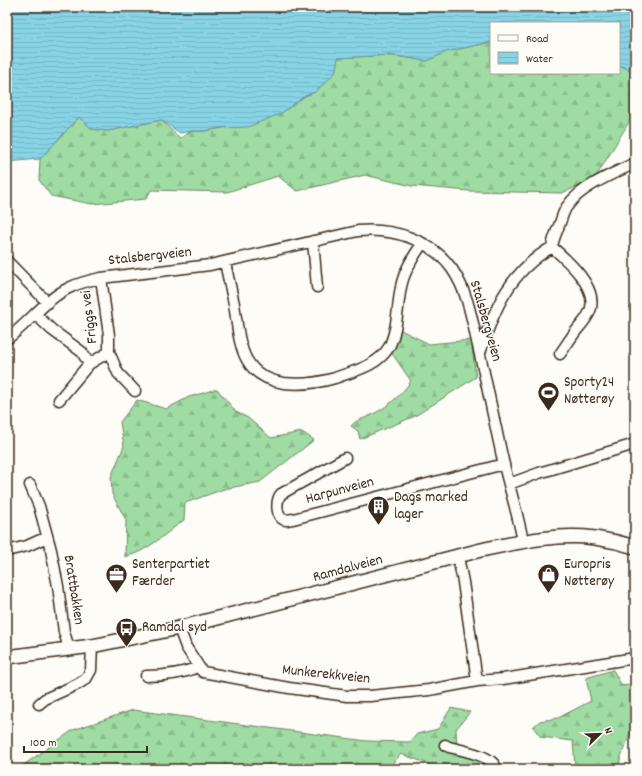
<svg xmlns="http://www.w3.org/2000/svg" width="642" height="776" font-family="Dekko,sans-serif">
	<defs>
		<pattern id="forest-firs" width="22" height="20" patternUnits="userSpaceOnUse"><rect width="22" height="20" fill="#9fdca4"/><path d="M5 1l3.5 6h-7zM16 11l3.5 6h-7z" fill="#8abd8d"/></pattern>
		<pattern id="water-rules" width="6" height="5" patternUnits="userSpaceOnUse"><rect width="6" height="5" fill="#88d4e7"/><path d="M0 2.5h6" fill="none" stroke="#76b6c6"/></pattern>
	</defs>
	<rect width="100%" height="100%" fill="#fdfcf7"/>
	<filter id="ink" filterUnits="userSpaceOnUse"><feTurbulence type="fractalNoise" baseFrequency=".025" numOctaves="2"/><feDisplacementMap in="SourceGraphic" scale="8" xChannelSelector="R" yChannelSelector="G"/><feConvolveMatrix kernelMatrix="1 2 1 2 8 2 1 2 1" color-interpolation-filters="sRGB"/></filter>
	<g filter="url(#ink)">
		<!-- forest -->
		<path fill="url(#forest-firs)" stroke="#6d8361" d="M491,42v31h128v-8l16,7v40l-41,68 -32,13 -93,-2 -57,-5 -47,-11 -68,16 -19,-15 -51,16 -76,-2 -5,9 -54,5 -41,-8 -12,-16 1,-21 39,-42 13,12 16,2 53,-11 19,18 12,-7h12l18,-3 58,-14 25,-18 10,-4 20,-19 2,-15 53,-3 37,6 18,-9z
			M399,329l30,15 42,-4 5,37 -61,39 -55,23 -2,-8 -7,-5c5,-6 9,-6 16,-9 17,-7 34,-21 44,-36l-20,-29z
			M217,389l19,23 12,6 23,20 31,-6 12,8 -54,42 -36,7 -39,14 -1,17c-18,13 -37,32 -59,37l1,-37 -14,-26 -1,-17 13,-31 -4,-24 17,-22 29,9 23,-12z
			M613,670l9,16 13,-2v39l-14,33 -3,13h-44l1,-2 -2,-26 -32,-4 -8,-10 7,-6 18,-3 33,-17 -5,-23z
			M451,708l19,4 -14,17 1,22 43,18h-74l3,-5 -28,-10 -13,14 -25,-3 -1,4h-344l55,-39 60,-20 234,31 43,1 7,-8 21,-5z"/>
		<!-- water -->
		<path fill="url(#water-rules)" stroke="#699097" d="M7,7h628v65l-16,-7v-42h-128v19l-45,10 -19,9 -37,-6 -52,3 -3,15 -20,19 -10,4 -25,18 -32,13 -26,1 -18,3h-12l-12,2 -19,-13 -53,11 -16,-2 -13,-12 -39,42 -33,3z"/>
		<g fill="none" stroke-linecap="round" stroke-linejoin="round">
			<defs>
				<path id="minor" d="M313,241l4,46
					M552,247c1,-8 5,-16 8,-24 2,-6 4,-14 9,-19 13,-18 46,-31 66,-41
					M7,261l41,42
					M225,263c3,13 6,27 9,41 6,37 5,72 50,79 17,2 34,0 51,-5 19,-7 43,-12 54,-31 9,-18 8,-41 12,-60 3,-16 12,-30 21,-43
					M101,278l8,57v17l9,21 17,18
					M35,314l17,16 30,22 7,12
					M7,339c22,-16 39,-41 64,-52 10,-5 20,-7 30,-9l109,-13 148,-34c35,-3 73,8 94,38 16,23 20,51 26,77 9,39 17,79 26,119 6,25 14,50 19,76
					M480,353c14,-45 30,-81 72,-106 16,14 47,41 38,64 -3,8 -9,14 -14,20 -6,8 -11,16 -16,23
					M59,400l30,-36 20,-12
					M345,458l-64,36c-5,6 -6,25 5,26 1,0 6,-1 7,-1l211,-55
					M509,484l30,-11 96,-29
					M30,485l9,21 12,44 7,36 6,46 5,16
					M7,551l20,-5 20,-9
					M458,557l5,25 14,99
					M179,628l7,19 15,23 2,2 86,16 58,8h23l59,-6 48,-9 26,-2 132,-21
					M146,676c18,0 36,-2 52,-9
					M39,704l6,-5 33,-15 8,-5 5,-9 1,-24
					M445,745l4,2c12,3 46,9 47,22"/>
				<path id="major" d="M7,657l85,-11 87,-18 302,-78c38,-8 76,-17 114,-12 14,2 27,5 40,9"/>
			</defs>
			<!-- minor casing -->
			<use href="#minor" stroke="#3b2a1e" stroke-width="13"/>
			<!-- major casing -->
			<use href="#major" stroke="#3b2a1e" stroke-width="16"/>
			<!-- minor -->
			<use href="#minor" stroke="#fdfcf7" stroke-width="10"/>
			<!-- major -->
			<use href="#major" stroke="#fdfcf7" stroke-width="13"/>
		</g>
	</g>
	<!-- icons -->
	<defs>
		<symbol id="stadium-pin" viewBox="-11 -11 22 30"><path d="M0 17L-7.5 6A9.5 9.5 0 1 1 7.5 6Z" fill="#3b2a1e" stroke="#fdfcf7"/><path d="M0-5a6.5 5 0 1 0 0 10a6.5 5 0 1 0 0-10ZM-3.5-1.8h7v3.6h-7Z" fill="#fff"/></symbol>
		<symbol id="building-pin" viewBox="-11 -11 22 30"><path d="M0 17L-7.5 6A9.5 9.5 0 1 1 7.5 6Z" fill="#3b2a1e" stroke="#fdfcf7"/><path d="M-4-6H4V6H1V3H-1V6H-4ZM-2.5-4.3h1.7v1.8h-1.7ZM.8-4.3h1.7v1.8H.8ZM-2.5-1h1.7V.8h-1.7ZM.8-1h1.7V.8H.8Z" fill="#fff"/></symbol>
		<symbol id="office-pin" viewBox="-11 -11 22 30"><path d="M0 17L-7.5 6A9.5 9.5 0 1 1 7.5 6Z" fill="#3b2a1e" stroke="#fdfcf7"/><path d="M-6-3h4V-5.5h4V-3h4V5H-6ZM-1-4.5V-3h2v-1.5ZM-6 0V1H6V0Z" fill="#fff"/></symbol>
		<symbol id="shop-pin" viewBox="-11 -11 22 30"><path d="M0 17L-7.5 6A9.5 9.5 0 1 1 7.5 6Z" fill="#3b2a1e" stroke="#fdfcf7"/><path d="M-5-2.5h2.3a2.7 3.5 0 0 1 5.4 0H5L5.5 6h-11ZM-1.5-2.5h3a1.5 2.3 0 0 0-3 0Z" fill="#fff"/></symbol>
		<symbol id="bus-pin" viewBox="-11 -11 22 30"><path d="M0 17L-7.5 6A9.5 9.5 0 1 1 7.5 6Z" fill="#3b2a1e" stroke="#fdfcf7"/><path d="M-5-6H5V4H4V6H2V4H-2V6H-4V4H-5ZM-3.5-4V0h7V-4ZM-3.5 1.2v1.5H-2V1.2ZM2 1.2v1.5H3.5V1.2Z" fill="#fff"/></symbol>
	</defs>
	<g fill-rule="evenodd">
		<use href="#stadium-pin" x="536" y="380" width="25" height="34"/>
		<use href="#building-pin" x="366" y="494" width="25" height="34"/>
		<use href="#office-pin" x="104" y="562" width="25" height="34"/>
		<use href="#shop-pin" x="536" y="562" width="25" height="34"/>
		<use href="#bus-pin" x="114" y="616" width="25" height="34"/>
	</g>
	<g text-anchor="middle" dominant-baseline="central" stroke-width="3" stroke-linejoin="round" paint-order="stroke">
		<!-- street labels -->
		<g font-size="15" fill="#3b2a1e" stroke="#fdfcf7">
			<text transform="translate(150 257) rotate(-6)">Stalsbergveien</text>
			<text transform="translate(90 317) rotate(-97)">Friggs vei</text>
			<text transform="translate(485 321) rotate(74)">Stalsbergveien</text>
			<text transform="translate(340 491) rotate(-15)">Harpunveien</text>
			<text transform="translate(348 569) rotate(-15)">Ramdalveien</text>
			<text transform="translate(73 590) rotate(81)">Brattbakken</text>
			<text transform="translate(326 675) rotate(6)">Munkerekkveien</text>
		</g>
		<!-- poi labels -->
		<g font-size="15" fill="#3b2a1e" stroke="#fdfcf7" text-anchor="start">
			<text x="564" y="383">Sporty24<tspan x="564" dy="17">Nøtterøy</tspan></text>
			<text x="394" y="498">Dags marked<tspan x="394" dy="17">lager</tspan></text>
			<text x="132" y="565">Senterpartiet<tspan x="132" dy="17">Færder</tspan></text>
			<text x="564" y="565">Europris<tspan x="564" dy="17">Nøtterøy</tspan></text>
			<text x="142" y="628">Ramdal syd</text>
		</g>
	</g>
	<!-- margin -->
	<rect width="642" height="776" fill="none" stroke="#fdfcf7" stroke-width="24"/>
	<rect x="12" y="12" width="618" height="752" fill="none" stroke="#3b2a1e" stroke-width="1.5" filter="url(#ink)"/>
	<!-- legend -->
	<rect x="490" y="22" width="130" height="52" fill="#fdfcf7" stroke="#afa8a0"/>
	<rect x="498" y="35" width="20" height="6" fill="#fdfcf7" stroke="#afa8a0"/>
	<text x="526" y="42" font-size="12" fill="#3b2a1e">Road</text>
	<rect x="498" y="52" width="20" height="12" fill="url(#water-rules)" stroke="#afa8a0"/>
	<text x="526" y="62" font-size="12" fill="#3b2a1e">Water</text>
	<!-- north arrow -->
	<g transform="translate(600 734) rotate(67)" stroke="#fdfcf7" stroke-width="3" paint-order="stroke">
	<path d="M0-3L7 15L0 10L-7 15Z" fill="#3b2a1e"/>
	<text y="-6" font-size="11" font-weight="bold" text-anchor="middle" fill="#3b2a1e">N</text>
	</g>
	<!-- scale -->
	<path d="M24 746v6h123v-6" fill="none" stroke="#3b2a1e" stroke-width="2"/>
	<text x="30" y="746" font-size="12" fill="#3b2a1e" stroke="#fdfcf7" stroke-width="3" paint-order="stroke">100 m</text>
</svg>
